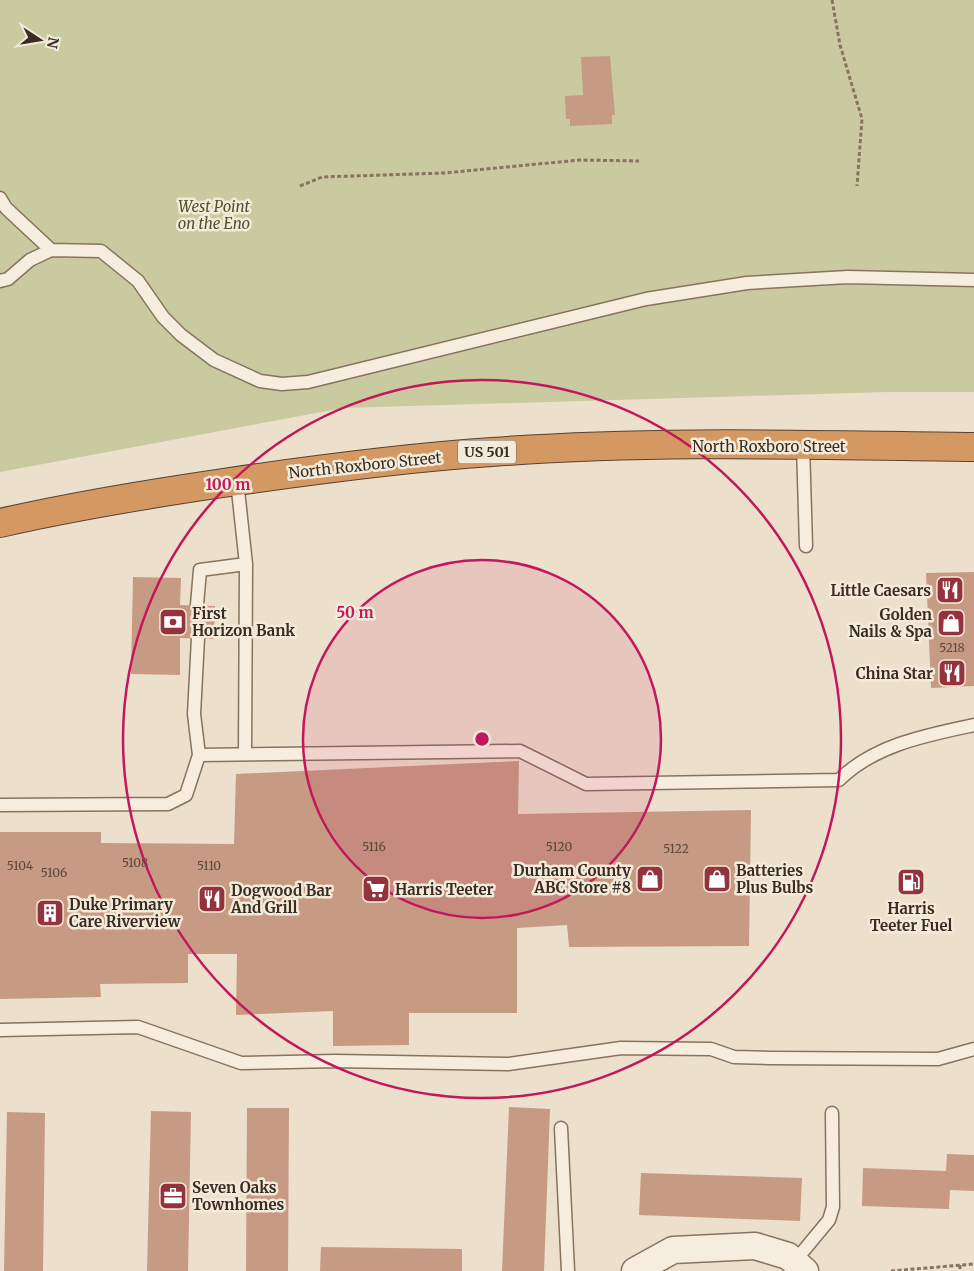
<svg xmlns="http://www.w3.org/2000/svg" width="974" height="1271" font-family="Merriweather,serif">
	<rect width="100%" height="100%" fill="#ecdfcb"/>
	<!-- green -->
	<path fill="#c9ca9f" d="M0,0h974v392h-87l-544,16 -343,64z"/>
	<!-- building -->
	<path fill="#c79a84" d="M610,56l5,59h-3v9l-42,2v-7h-4l-1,-23 18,-1 -2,-38z
		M974,572v114l-43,2 -5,-115z
		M133,577l48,1 -1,27 35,1 -1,33 -34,-1v37l-49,-1z
		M519,761l-1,53 233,-4 -2,136 -180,1 -2,-22 -50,3v85h-108v32l-76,1v-35l-97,4 1,-61h-49v29l-88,1 1,13 -101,2v-167h101v11l133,1 2,-70z
		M509,1107l41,2 -6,162h-42z
		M247,1108h42l-1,163h-42z
		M151,1111l40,1 -3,159h-41z
		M7,1112l38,1 -2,158h-39z
		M947,1154l27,1v36l-24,-1 -1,19 -87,-3 1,-38 83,3z
		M641,1173l161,5 -2,43 -161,-6z
		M321,1247l141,2v22h-142z"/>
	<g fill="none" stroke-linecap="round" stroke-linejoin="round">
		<defs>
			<path id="lane" d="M0,198l6,10 45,42 50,1 37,30 25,36 18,18 33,25 46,21 22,3 26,-2 338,-83 101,-16 101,-6 126,3
				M0,281l8,-2 22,-19 21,-10
				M803,445l3,101
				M237,481l9,83 -1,190
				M197,605l3,-35 46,-6
				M198,638l-4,76 5,41
				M0,805l168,-1 18,-9 13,-40 321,-4 66,33 253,-4c35,-35 88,-45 135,-55
				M0,1030l138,-3 103,36 94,-2 173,3 113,-16 90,1 23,8 36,1 168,1 36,-10
				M561,1128l7,143
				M795,1261l34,-41 4,-13 -1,-94"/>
			<path id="street" d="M635,1271l38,-21 82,-4 33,10 17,15"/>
			<path id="highway" d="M0,523c74,-17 148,-29 223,-40 89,-13 179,-25 269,-31 160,-12 322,-7 482,-5"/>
		</defs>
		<!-- lane casing -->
		<use href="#lane" stroke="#887260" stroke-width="15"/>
		<!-- street casing -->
		<use href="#street" stroke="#887260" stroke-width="29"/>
		<!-- highway casing -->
		<use href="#highway" stroke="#564133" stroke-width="30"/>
		<!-- path -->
		<path stroke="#887260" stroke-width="3" stroke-dasharray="4 2.5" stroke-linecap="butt" d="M832,0l8,45 22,74 -5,67
			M300,186l22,-9 122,-4 136,-13 59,1
			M960,1265v6
			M891,1271l83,-7"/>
		<!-- lane -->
		<use href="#lane" stroke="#f7edde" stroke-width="12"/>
		<!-- street -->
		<use href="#street" stroke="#f7edde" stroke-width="26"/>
		<!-- highway -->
		<use href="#highway" stroke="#d49963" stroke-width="28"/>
	</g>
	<!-- distance rings -->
	<circle cx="482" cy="739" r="179" fill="#c2185b" fill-opacity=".12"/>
	<g fill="none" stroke="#c2185b" stroke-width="2.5">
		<circle cx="482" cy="739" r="179"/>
		<circle cx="482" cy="739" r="359"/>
	</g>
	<!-- icons -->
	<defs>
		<symbol id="restaurant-square" viewBox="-11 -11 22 22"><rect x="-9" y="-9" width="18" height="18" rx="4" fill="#93343d" stroke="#f4eada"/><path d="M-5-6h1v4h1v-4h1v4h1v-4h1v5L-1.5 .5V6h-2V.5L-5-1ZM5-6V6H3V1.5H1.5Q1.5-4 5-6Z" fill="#fff"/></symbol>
		<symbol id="bank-square" viewBox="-11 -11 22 22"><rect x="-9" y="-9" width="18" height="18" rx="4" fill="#93343d" stroke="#f4eada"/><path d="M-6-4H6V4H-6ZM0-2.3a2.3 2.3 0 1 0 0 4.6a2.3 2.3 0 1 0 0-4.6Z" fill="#fff"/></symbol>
		<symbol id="shop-square" viewBox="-11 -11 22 22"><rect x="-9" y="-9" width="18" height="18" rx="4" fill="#93343d" stroke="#f4eada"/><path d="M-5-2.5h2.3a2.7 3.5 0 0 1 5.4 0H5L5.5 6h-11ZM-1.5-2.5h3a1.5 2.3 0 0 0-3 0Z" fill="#fff"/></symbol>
		<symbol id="fuel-square" viewBox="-11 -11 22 22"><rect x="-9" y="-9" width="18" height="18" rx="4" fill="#93343d" stroke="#f4eada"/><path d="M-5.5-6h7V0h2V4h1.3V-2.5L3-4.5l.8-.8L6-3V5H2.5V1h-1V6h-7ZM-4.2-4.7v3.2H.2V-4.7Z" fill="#fff"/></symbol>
		<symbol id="supermarket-square" viewBox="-11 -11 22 22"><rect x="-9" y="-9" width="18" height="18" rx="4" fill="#93343d" stroke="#f4eada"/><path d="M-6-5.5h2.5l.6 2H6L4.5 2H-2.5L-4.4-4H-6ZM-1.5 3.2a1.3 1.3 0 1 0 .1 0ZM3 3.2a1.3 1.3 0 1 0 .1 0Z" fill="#fff"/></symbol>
		<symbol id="building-square" viewBox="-11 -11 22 22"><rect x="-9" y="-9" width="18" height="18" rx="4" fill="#93343d" stroke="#f4eada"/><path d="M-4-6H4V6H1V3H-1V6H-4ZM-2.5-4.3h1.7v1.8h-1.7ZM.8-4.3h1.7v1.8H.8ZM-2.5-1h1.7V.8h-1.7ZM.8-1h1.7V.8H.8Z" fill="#fff"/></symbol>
		<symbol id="office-square" viewBox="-11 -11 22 22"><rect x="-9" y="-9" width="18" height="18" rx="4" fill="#93343d" stroke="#f4eada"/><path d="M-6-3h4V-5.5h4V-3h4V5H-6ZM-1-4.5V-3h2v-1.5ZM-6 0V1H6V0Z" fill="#fff"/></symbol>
	</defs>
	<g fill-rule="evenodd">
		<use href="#restaurant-square" x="934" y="574" width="32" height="32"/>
		<use href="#bank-square" x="157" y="606" width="32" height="32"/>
		<use href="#shop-square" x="935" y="607" width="32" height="32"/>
		<use href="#restaurant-square" x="936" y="657" width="32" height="32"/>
		<use href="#shop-square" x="634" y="863" width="32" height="32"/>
		<use href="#shop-square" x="701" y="863" width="32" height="32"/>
		<use href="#fuel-square" x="895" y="866" width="32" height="32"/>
		<use href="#supermarket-square" x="360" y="873" width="32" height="32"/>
		<use href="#restaurant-square" x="196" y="883" width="32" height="32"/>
		<use href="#building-square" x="34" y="897" width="32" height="32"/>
		<use href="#office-square" x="157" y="1180" width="32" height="32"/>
	</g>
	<g text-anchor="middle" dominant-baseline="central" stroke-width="5" stroke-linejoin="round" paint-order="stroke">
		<!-- number labels -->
		<g font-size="12" fill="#5d483a">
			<text x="952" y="647">5218</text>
			<text x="374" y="846">5116</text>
			<text x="559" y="846">5120</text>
			<text x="676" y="848">5122</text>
			<text x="135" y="862">5108</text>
			<text x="20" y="865">5104</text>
			<text x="209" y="865">5110</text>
			<text x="54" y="872">5106</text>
		</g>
		<!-- shield labels -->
		<rect fill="#f4eada" stroke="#726559" stroke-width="1" x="458" y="440.5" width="58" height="23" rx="4"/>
		<g font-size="14" font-weight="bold" fill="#3a2c22">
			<text x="487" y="452">US 501</text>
		</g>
		<!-- park labels -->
		<g font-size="15" font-style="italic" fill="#4d552a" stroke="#f4eada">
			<text x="214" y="206">West Point<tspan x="214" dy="17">on the Eno</tspan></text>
		</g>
		<!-- street labels -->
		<g font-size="15" fill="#3a2c22" stroke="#f4eada">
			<text x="769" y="446">North Roxboro Street</text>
			<text transform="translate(365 465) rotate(-6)">North Roxboro Street</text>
		</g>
		<!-- poi labels -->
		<g font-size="15" font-weight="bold" fill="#3a2c22" stroke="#f4eada" text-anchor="start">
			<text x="931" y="590" text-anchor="end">Little Caesars</text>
			<text x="192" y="613">First<tspan x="192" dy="17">Horizon Bank</tspan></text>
			<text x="932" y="614" text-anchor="end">Golden<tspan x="932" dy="17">Nails &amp; Spa</tspan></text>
			<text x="933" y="673" text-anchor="end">China Star</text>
			<text x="631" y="870" text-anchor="end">Durham County<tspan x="631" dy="17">ABC Store #8</tspan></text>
			<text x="736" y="870">Batteries<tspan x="736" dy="17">Plus Bulbs</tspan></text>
			<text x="395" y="889">Harris Teeter</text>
			<text x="231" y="890">Dogwood Bar<tspan x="231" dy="17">And Grill</tspan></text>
			<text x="69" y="904">Duke Primary<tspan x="69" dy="17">Care Riverview</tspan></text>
			<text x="911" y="908" text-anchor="middle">Harris<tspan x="911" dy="17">Teeter Fuel</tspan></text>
			<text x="192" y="1187">Seven Oaks<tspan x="192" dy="17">Townhomes</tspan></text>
		</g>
	</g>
	<circle cx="482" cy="739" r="8" fill="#c2185b" stroke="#f4eada" stroke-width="2.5"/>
	<g font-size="15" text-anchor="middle" font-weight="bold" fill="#c2185b" stroke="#f4eada" stroke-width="5" stroke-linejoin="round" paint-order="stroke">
		<text x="228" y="490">100 m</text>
		<text x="355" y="618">50 m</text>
	</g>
	<!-- north arrow -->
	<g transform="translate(40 40) rotate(102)" stroke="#f4eada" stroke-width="4" paint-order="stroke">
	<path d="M0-4L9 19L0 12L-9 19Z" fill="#3a2c22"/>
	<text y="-8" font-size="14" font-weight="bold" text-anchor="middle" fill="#3a2c22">N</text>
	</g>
</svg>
